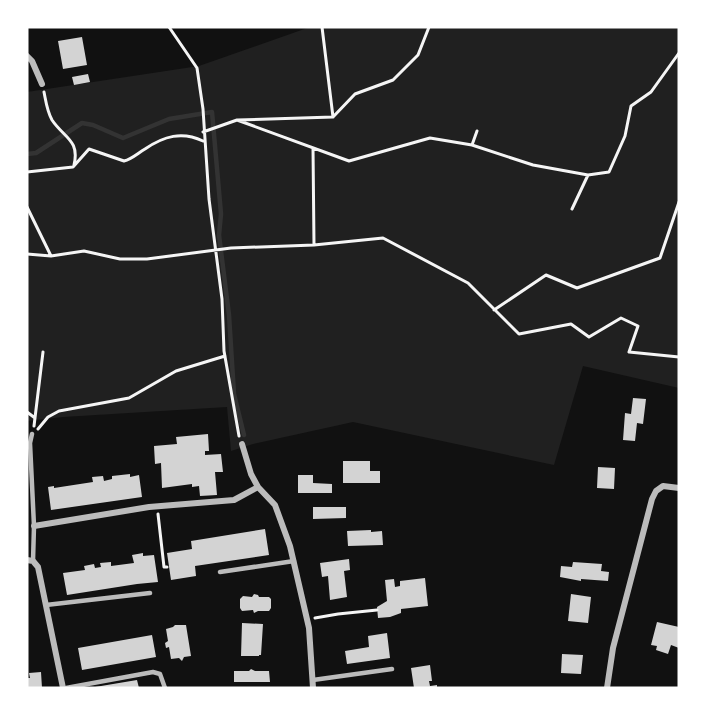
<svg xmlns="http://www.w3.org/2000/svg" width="706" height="715" font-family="'Alegreya Sans',sans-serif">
	<rect width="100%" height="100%" fill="#111"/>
	<!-- green -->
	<path fill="#202020" d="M310,27h369v361l-96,-22 -29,99 -201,-43 -100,22 -22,7 -4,-44 -164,10 -36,4v-329l172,-26z"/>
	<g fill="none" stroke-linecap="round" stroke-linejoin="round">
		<!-- stream -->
		<path stroke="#333" stroke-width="4.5" d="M27,154l9,-1 46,-30 11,2 30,13 46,-19 43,-7 9,102 -2,21 10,80 5,79 10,41"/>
	</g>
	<!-- building -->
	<path fill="#d3d3d3" d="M82,37l5,28 -24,4 -5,-28z
		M88,74l2,8 -16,3 -2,-8z
		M633,398l13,1 -3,25 -6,-1 -2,18 -12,-1 2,-27 6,1z
		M208,434l1,17h-4v4l16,-1 2,18h-8l2,23 -17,1 -1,-10 -7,1v-3l-30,4 -1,-25 -6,1 -1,-18 23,-2 -1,-7z
		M343,461h27v10h10v12h-37z
		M598,467l17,1 -1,21 -17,-1z
		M130,474v3l9,-2 3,22 -91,13 -3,-23 6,-1v2l39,-6 -1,-5 11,-1 1,5 8,-2v-3z
		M298,475h15v8l19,1v9h-34z
		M313,507h33v11l-33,1z
		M265,529l4,26 -74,11 1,10 -25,4 -4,-27 25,-4 -1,-8z
		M371,530v2l11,-1 1,14 -35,1 -1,-15z
		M143,553v3l11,-1 4,27 -21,2 -70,11 -4,-22 22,-3 -1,-4 10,-2 1,4 6,-1 -1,-4 11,-1v4l23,-3 -2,-8z
		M349,559l1,11 -6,1 3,26 -17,3 -2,-24 -6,1 -2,-14z
		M573,562l29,2 -1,7 8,1 -1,9 -27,-2v2l-21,-4 1,-11 11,1z
		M425,578l3,28 -27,3v4l-11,4 -12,1 -1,-11 10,-6 -2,-21 9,-1 1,8 5,-1v-5z
		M254,594l4,1 1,2h10l2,2v9l-2,3h-11l-4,2 -1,-3 -11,1 -2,-3v-9l3,-3 9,1z
		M571,594l20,3 -3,26 -20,-2z
		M657,622l22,5v21l-8,-3 -3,9 -12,-4 1,-4 -6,-1z
		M242,623l21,1 -2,31h-2v1h-18z
		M175,625h11l5,31 -7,1 -2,4 -3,-3 -8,1 -2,-12 -3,1 -1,-5 3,-2 -2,-12 7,-2z
		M387,633l3,25 -43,6 -2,-13 24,-4 -1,-11z
		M152,635l4,22 -74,13 -4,-22z
		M562,654l21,1 -2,19 -20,-1z
		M430,665l2,16h-3l1,5 7,-1v3h-23l-3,-20z
		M251,669l4,2h14l1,11h-36v-11h15z
		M41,672l1,16h-15v-10h3l-1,-5z
		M137,680l2,8h-44v-1z"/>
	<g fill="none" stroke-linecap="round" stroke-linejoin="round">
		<!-- path -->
		<path stroke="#f5f5f5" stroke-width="3" d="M169,27l28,41 6,41 6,90 13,100 2,52 15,85
			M322,27l11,90
			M429,27l-11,28 -25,25 -38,14 -22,23 -96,3 112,41 81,-23 42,7 61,20 55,10 21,-3 16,-36 6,-30 20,-14 28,-39
			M44,92c2,10 3,19 8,28 12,18 28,20 22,45
			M203,132l34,-12
			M472,145l5,-14
			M313,148l1,97
			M27,172l46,-5 16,-18 35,12c8,-2 14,-8 21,-12 19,-13 37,-18 58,-8
			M27,207l24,49
			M572,209l16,-34
			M27,254l24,2 33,-5 36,8h27l84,-11 83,-3 69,-7 85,45 51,51 52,-10 18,13 32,-19 17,8 -9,26 50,5
			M494,310l52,-35 31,13 83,-30 19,-56
			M27,412l8,6
			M34,426l9,-74
			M38,429l10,-12 11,-6 70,-13 47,-27 49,-15
			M158,514l6,53h3
			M315,618l23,-4 39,-4"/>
		<!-- service -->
		<path stroke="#bcbcbc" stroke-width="4.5" d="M32,434l-2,9 4,83 -1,35
			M220,572l74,-11
			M46,605l104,-12
			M313,680l79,-11
			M66,688l87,-16 7,2 5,14"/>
		<!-- minor -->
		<path stroke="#bcbcbc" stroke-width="6" d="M27,56l5,5 10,23
			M242,444l9,30 7,13 17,18 15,41 19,82 4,60
			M34,526l115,-19 85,-7 24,-13
			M27,560l6,1 5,6 25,121
			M607,688l6,-40 39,-149 4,-8 7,-5 16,2"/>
	</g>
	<!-- border -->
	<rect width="706" height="715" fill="none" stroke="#ffffff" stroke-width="57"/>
</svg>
